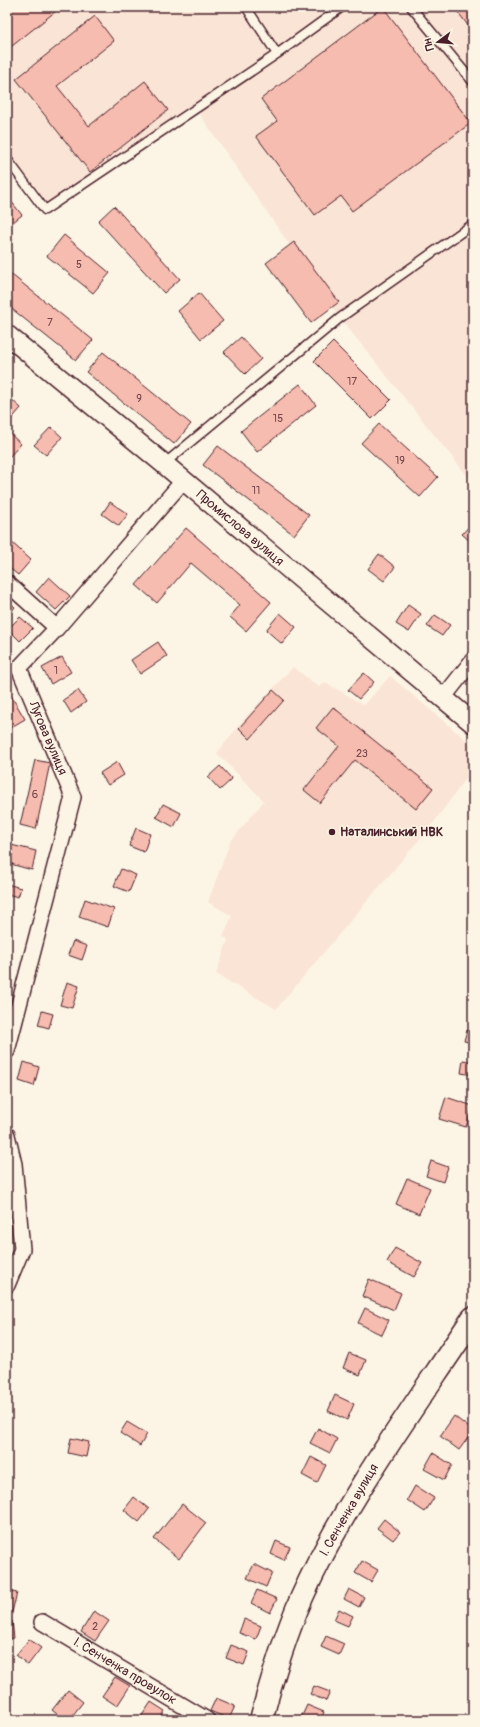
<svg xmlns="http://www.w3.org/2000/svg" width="480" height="1727" font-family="Pangolin,sans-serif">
	<rect width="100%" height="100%" fill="#fcf5e5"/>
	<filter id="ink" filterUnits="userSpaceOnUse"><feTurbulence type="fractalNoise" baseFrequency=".025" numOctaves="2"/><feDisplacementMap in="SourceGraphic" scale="8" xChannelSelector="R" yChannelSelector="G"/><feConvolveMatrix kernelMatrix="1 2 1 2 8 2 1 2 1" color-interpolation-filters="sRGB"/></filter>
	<g filter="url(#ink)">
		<!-- built -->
		<path fill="#fae4d5" d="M7,7h466v476l-133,-165 -144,-209 -151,101 -38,-51z
			M293,667l26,20 5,-5 40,23 26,-29 83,70v23l-39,53 -158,187 -60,-35 12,-34 -5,-4 9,-20 -24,-14 22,-60 34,-41 -47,-48 28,-35z"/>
		<!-- building -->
		<path fill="#f6bcaf" stroke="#4a1f2b" d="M7,7h54l-54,43z
			M383,7l88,116 -119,88 -11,-15 -26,19 -59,-79 21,-15 -16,-22z
			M454,7h19v25z
			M95,16l19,25 -57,45 32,40 56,-45 23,29 -78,62 -74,-93z
			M7,196l15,19 -15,12z
			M114,206l66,73 -16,14 -66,-72z
			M64,235l46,38 -17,20 -46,-37z
			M294,242l45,60 -28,21 -45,-60z
			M7,271l86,69 -17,20 -69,-55z
			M199,293l24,28 -22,18 -23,-28z
			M241,337l20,22 -16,15 -21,-22z
			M333,342l58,58 -19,19 -58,-58z
			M103,352l88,72 -17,20 -88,-72z
			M300,384l16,21 -59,47 -16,-21z
			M11,399l10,9 -12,14 -2,-2v-17z
			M379,424l59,53 -18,20 -59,-54z
			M51,427l11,10 -16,18 -12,-10z
			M7,431l14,13 -12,13 -2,-2z
			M218,446l91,69 -15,20 -91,-70z
			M110,502l18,12 -9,12 -17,-12z
			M473,522v22l-11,-10z
			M186,528l85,74 -25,29 -16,-14 10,-12 -49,-42 -34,40 -21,-18z
			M9,540l22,20 -13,15 -11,-9v-24z
			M379,554l16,13 -11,14 -16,-12z
			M49,577l21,19 -14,14 -20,-18z
			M7,600l8,7 -8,10z
			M408,605l13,9 -12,18 -13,-8z
			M280,613l16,14 -14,17 -16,-14z
			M435,615l15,10 -8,11 -15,-10z
			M20,617l13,11 -13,13 -12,-12z
			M158,642l9,14 -27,18 -9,-14z
			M62,657l9,15 -20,12 -9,-16z
			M364,673l10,9 -15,17 -11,-9z
			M78,690l8,12 -15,11 -8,-13z
			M273,690l11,10 -34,39 -11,-11z
			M10,694l15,25 -17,10 -1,-2v-31z
			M333,707l100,81 -17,21 -61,-49 -35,43 -16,-13 35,-44 -23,-18z
			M7,758l3,1 -3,17z
			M35,760l15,3 -14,66 -16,-4z
			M117,762l7,13 -16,10 -8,-12z
			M220,766l12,13 -12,11 -12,-13z
			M163,804l18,9 -7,14 -18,-10z
			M136,828l14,6 -6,18 -15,-6z
			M7,844l29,7 -4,19 -25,-7z
			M121,869l15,6 -7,17 -15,-6z
			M7,884l14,4 -3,9 -11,-3z
			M85,899l29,10 -6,18 -29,-10z
			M7,920l4,2 -4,12z
			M73,941l14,5 -5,14 -14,-5z
			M67,982l12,4 -7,22 -12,-3z
			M42,1011l11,3 -4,14 -11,-3z
			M467,1030l6,2v11l-9,-2z
			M463,1060l10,2v13l-12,-2z
			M24,1062l15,5 -5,19 -15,-5z
			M446,1097l27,9 -7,21 -27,-8z
			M431,1161l17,6 -5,15 -17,-6z
			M407,1178l23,10 -11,26 -23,-10z
			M395,1248l27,15 -8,14 -27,-15z
			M369,1279l32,14 -7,17 -32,-14z
			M365,1308l24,12 -7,15 -24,-12z
			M349,1353l17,7 -6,15 -17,-7z
			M473,1392v10l-5,-5z
			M335,1395l19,9 -7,16 -19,-9z
			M454,1416l19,15 -14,19 -19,-14z
			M127,1422l20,12 -7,12 -20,-13z
			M318,1428l19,11 -7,14 -20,-10z
			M71,1438l18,4 -3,15 -18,-4z
			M433,1453l19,12 -8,15 -20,-11z
			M311,1457l15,8 -9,18 -15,-8z
			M415,1486l19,12 -9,14 -18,-12z
			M134,1497l15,12 -10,13 -15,-12z
			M182,1504l24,19 -27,36 -25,-20z
			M384,1519l16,13 -7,8 -16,-12z
			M276,1541l14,6 -6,13 -13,-6z
			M362,1561l16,9 -7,12 -16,-9z
			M254,1564l18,9 -6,14 -19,-9z
			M349,1589l15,8 -5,10 -15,-8z
			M257,1590l20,9 -7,14 -19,-10z
			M7,1591l10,2 -5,19 -5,-1z
			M339,1609l14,7 -5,10 -14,-6z
			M94,1611l15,10 -14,20 -14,-9z
			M244,1619l17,7 -5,13 -17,-6z
			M12,1621l2,17 -7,1v-17z
			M326,1636l18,8 -5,11 -18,-8z
			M29,1639l12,9 -13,17 -12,-10z
			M231,1645l18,7 -5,13 -18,-7z
			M115,1677l15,9 -13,20 -15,-10z
			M314,1686l16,6 -4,9 -16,-7z
			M68,1690l15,12 -14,18h-5l-12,-10z
			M216,1698l19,8 -6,13 -19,-8z
			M151,1702l14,9 -6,9h-20z
			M307,1705l17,7 -3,8h-16l-4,-2z"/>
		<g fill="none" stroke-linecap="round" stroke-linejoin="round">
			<defs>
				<path id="service" d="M246,7l31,47
					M411,7l62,75
					M7,159l38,51 232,-156 65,-47
					M164,464l176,-146 133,-94"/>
				<path id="minor" d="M7,583l50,45
					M443,698l30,-38
					M7,1051l66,-254 -54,-129 38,-40 126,-147
					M7,1135l7,29 8,85 -15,36
					M42,1622l165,98"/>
				<path id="tertiary" d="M7,335l157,129 309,259"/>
				<path id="trunk" d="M261,1720c11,-42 24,-84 41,-123 45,-100 111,-188 171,-279"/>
			</defs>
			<!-- service casing -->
			<use href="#service" stroke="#4a1f2b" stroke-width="11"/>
			<!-- minor casing -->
			<use href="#minor" stroke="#4a1f2b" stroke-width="18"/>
			<!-- tertiary casing -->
			<use href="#tertiary" stroke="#4a1f2b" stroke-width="22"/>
			<!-- trunk casing -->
			<use href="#trunk" stroke="#4a1f2b" stroke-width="25"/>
			<!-- service -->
			<use href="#service" stroke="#fcf5e5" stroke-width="8"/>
			<!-- minor -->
			<use href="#minor" stroke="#fcf5e5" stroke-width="15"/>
			<!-- tertiary -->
			<use href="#tertiary" stroke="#fcf5e5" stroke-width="19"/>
			<!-- trunk -->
			<use href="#trunk" stroke="#fcf5e5" stroke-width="22"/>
		</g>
	</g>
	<!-- markers -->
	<circle fill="#4a1f2b" stroke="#fcf5e5" stroke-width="1.5" cx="332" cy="832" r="4"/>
	<g text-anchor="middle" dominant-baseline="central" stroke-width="3" stroke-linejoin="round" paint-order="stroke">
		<!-- number labels -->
		<g font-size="11" fill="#75464c">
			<text x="79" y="264">5</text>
			<text x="50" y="322">7</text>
			<text x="352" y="381">17</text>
			<text x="139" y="398">9</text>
			<text x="278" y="418">15</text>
			<text x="400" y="460">19</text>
			<text x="256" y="490">11</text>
			<text x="56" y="670">1</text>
			<text x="362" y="753">23</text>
			<text x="35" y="794">6</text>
			<text x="95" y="1626">2</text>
		</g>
		<!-- street labels -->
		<g font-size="13" fill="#4a1f2b" stroke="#fcf5e5">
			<text transform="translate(240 528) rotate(40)">Промислова вулиця</text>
			<text transform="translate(48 738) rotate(67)">Лугова вулиця</text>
			<text transform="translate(349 1510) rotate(-60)">І. Сенченка вулиця</text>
			<text transform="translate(125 1671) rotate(31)">І. Сенченка провулок</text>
		</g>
		<!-- poi labels -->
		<g font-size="13" font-weight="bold" fill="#4a1f2b" stroke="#fcf5e5" text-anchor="start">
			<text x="340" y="832">Наталинський НВК</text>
		</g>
	</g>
	<!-- margin -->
	<rect width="480" height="1727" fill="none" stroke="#fcf5e5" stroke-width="24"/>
	<rect x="12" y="12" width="456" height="1703" fill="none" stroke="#4a1f2b" stroke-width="1.5" filter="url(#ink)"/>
	<!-- north arrow -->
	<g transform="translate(438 42) rotate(254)" stroke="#fcf5e5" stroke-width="3" paint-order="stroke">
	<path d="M0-3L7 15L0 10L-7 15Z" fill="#4a1f2b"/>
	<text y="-6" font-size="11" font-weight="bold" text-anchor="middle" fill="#4a1f2b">Пн</text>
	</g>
</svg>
